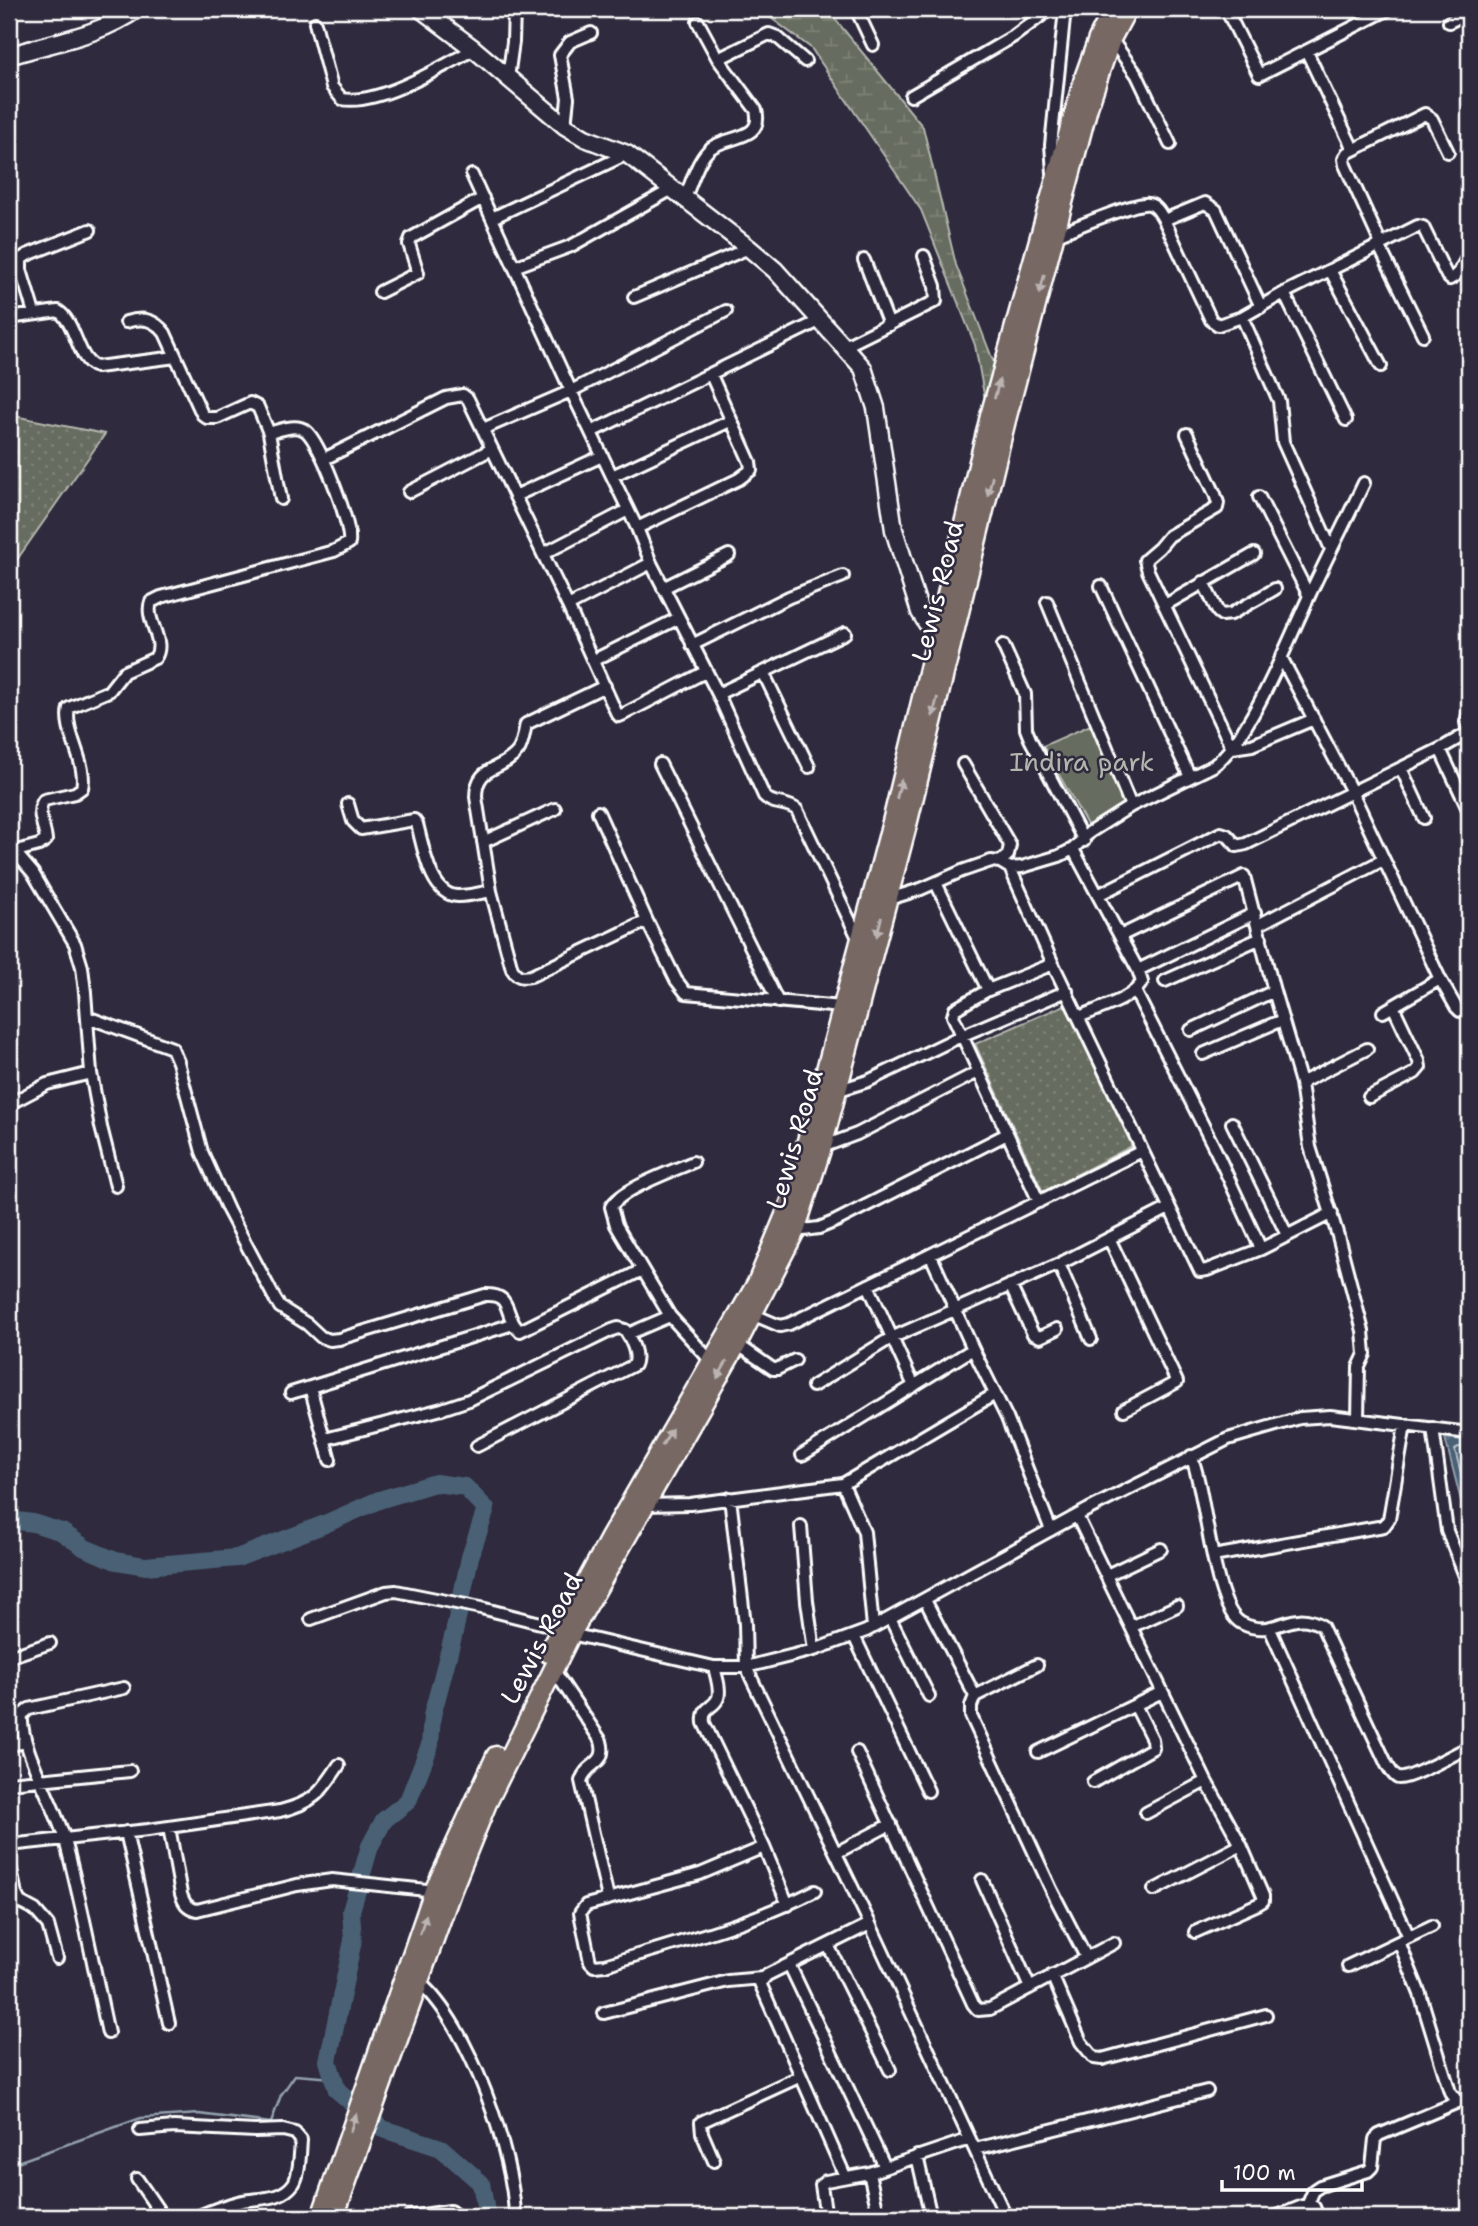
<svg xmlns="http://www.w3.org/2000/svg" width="1478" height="2226" font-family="'Shantell Sans',sans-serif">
	<defs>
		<pattern id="grass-dots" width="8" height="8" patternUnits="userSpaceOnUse" patternTransform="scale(1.75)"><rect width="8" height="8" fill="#666c5e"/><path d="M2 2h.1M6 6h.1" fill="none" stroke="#7d8276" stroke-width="1.8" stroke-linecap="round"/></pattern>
		<pattern id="wetland-marsh" width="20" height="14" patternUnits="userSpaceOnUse" patternTransform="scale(1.75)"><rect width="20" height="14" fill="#666c5e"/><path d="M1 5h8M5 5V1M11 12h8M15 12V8" fill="none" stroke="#7d8276"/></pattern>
		<pattern id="water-ripples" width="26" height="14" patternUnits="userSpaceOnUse" patternTransform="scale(1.75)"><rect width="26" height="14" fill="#4a6075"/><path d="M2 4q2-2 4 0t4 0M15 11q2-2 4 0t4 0" fill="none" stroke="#65788a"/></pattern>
	</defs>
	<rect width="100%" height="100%" fill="#2f2a3d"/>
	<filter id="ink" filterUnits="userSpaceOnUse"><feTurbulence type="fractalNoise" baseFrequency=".0143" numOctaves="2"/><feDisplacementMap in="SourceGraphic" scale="14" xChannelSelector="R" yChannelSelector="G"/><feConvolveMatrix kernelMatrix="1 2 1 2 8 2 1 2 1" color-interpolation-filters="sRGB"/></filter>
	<g filter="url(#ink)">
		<!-- grass -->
		<path fill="url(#grass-dots)" stroke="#b2b6ae" stroke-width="2" d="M9,415l96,19 -96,137z
			M1067,1004l67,141 -91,47 -68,-148z"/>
		<!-- wetland -->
		<path fill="url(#wetland-marsh)" stroke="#b2b6ae" stroke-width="2" d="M759,9h68l96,118 33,138 38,98 -9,37 -10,-55 -54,-135 -110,-162z"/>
		<!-- park -->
		<path fill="#666c5e" stroke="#b2b6ae" stroke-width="2" d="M1095,723l36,79 -41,28 -47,-84z"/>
		<!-- water -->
		<path fill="url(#water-ripples)" stroke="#92a0ac" stroke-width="2" d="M1445,1438l24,3v91z"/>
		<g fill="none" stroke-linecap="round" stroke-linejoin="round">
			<!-- shore -->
			<path stroke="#b7bfc8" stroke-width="2" d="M1469,1448l-11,-1 -3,3 14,54"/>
			<!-- stream -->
			<path stroke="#92a0ac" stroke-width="2.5" d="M9,2165l132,-47 58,-4 72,9 10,-28 14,-20 39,3"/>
			<!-- river -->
			<path stroke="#4a6075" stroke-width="18" d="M9,1520l24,3 29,9 23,16 31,13 29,5 92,-8 88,-34 54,-24 56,-17 30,4 21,22 -16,48 -16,76 -22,83 -2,29 -22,56 -24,19 -14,26 -19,65 2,29 -25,121 9,29 46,39 58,19 40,35 6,34"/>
			<defs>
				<path id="street" d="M856,9l17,36
					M1226,9l33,66 130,-66
					M1449,22l20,-10
					M315,23l17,64 10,12c36,7 100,-32 132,-50
					M1111,39l26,36 33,69
					M1307,52l46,97
					M718,59l51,-25 8,3 28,24
					M508,78l5,-36 1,-33
					M911,96l103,-60 36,-27
					M565,126l3,-28 -8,-43 10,-13 21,-9
					M1053,173l-2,-28 14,-136
					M472,175l99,216 66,137 14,35 67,131 46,102c9,10 23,5 33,14l63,132
					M685,197c7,-15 13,-39 26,-49 17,-13 53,-7 45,-38l-38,-51 -20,-37
					M492,218l135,-64
					M1164,220l41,-17 11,7 45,97
					M1054,236c16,-6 82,-35 95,-32 8,2 11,9 15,16l47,100 7,5 24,-8 42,-24 134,-67 5,1 24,49 3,3 8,-5 11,-20
					M1381,244l-36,-79 -1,-6 3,-6 78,-39 7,5 16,33
					M1379,246l44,89
					M864,260l25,65
					M514,267l57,-21 103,-58
					M1330,270l51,96
					M380,292l38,-19 -9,-29 2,-6 72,-40
					M1284,293l62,127
					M634,297l115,-49
					M34,313l-13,-43v-11l6,-4 63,-25
					M1242,317l37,84 4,41 48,107
					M9,318l49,-7c19,12 19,51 39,56l79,-10
					M126,322c17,-5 28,-3 39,11l37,81 5,4h10l33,-15 8,4 11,26 12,66
					M843,347l93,-46 -1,-15 -11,-30
					M483,429l88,-38 155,-80
					M591,432l228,-111
					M1187,434l28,60 3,9 -1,5 -48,28 -10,12 -14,12 3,11 84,177 20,-3 62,-26
					M324,459l122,-61 17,-3 5,4 100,207 48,106 3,4 5,-2 81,-42
					M612,476l118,-55
					M409,492l83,-43
					M515,496l87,-40
					M1259,497l50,99
					M637,528l102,-49 12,-9 -1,-8 -39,-87
					M543,554l85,-44
					M1203,582l15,30 4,3 9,-1 44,-25
					M1101,586l89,191
					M663,588l66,-33
					M1047,602l84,204
					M1165,605l89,-51
					M568,606l83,-43
					M692,645l97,-48 54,-21
					M1003,645l22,49 1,35 4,10 54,102
					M1281,657l71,135 88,187 16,28 4,4 9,-2
					M594,660l83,-41
					M763,672l46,95
					M605,686l-79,38c-2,8 -3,20 -8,27 -16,21 -42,13 -42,46l15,94 21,78c5,8 10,9 19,7l116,-55
					M718,694l127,-61
					M1440,749l29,62
					M660,764l118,238
					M963,764l47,81 -2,10 -8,7
					M1401,768l23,50
					M348,804l5,17 8,8 53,-9 3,4c6,21 13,72 41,72 11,0 22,-3 33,-5
					M598,812l49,109 29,59 10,13 156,14
					M483,842l72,-33
					M1073,849l65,121 4,12c-9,17 -45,27 -63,35
					M15,852l18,21 42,71 7,23 3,25 6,81 10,54 15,59
					M9,853l30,-8 7,-5c-1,-14 -11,-28 -2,-40l31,-7 7,-5c6,-25 -19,-57 -13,-80l40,-17 15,-19 31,-14c12,-17 -11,-38 -4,-56l10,-5 173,-46 15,-8c3,-18 -29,-101 -43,-112 -10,-8 -26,-1 -37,2
					M1010,868l43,96 147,307 7,-1 54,-21 71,-36
					M936,883l52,107
					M1098,895l123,-62 6,2 10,11 9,-2 194,-95 28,-16 -2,-11 3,-10
					M886,900l35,-11 41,-18 29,-10 9,1 10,6 12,-1 37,-11 14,-7 17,-17 41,-26 82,-40c37,-27 76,-127 97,-172 17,-37 36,-73 54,-111
					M1258,925l125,-65
					M1120,936l124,-60 30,115 27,92 9,64 28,89 25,95 2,23 -6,13 -1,52
					M1138,970l117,-57
					M1165,981l96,-43
					M1135,991l81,160 45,98
					M1383,1012l57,-33
					M87,1017l85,31 6,14 24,90 26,58 47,89 5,8 27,17 14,13 9,3 9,-1 146,-44c29,-2 18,23 35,36l122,-61
					M1191,1030l83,-39
					M1203,1054l79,-34
					M1301,1083l66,-34
					M836,1091l32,-10 93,-45 106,-45
					M1369,1097l46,-24 5,-6 -1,-6 -26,-55
					M9,1104l38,-20 44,-11
					M1232,1123l55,112
					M822,1147l35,-13 121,-62
					M693,1162c-20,9 -72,27 -82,45l5,18 54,91 40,44
					M1039,1202l-86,-186 2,-7 33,-19 65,-26
					M795,1231l24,-3 17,-7 171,-87
					M1109,1238l68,144 -53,28
					M931,1256l42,93 34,69 44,112
					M1059,1264l32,75
					M868,1285l46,101
					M1010,1285l23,49 7,3 17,-8
					M752,1314l28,12 9,-2 353,-173
					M628,1334l42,-18
					M737,1344l36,25h4l18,-9
					M813,1386l78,-48 168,-74 110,-56
					M310,1387l20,73
					M291,1393l222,-69
					M1433,1428l14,103 22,55
					M325,1439l117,-30 27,-9 143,-70 6,-2 7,2c6,9 14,25 9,35l-157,81
					M802,1455l171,-106
					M1191,1456c15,33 21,151 50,167 35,18 48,-17 81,3l65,139c3,4 6,11 11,13 9,3 60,-26 71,-31
					M843,1484l21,48 9,95
					M730,1498l15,126 1,43 124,257 136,293
					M645,1505l45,-1 153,-20 152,-90
					M1077,1516l129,265 35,64 22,51v5l-5,3 -63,28
					M801,1526l6,75 7,49
					M1213,1556l171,-30 5,-7 16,-94
					M1107,1575l54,-26
					M925,1600l50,96
					M890,1618l39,78
					M311,1619l75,-27 10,-1 85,17 79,20
					M1131,1627l46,-21
					M1270,1629l139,308
					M571,1634l143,33h32l68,-17 52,-19 223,-122 139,-70 72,-21 30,-2 139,17
					M854,1636l74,155
					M9,1657l41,-14
					M1037,1665l-62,31 -4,10v10l81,175 34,66
					M714,1667c2,9 7,22 4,31 -5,12 -16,7 -14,25l60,124 24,58
					M553,1669l48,72c7,25 -14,20 -20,40l27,117
					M9,1745l17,-3
					M857,1752l116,252 5,6 12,-1 124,-66
					M1038,1752l124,-60
					M1093,1782l60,-34 -1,-9 -17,-34
					M9,1783l121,-12
					M1146,1813l60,-32
					M169,1827l12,67c3,9 6,14 16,16l100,-25 35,-5 104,11
					M126,1832l43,191
					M9,1845l139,-15 132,-19c33,-8 41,-18 59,-46
					M764,1847l-64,27 -114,31 -6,8 10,49 4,4 11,-1c73,-23 141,-39 210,-74
					M836,1853l55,-29
					M9,1860l7,34 4,8 15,8 13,15 9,33
					M982,1880l48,108
					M1154,1890l87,-45
					M1399,1942l21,52 30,98 8,10 11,-3
					M828,1945l62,125
					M789,1964l96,203
					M1348,1966l84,-40
					M1052,1975l29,67 13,16 8,1 164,-44
					M420,1983c49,41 94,172 95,234
					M604,2013l124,-32 34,-3
					M108,2033c-14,-64 -26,-129 -43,-193 -9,-33 -46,-94 -43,-125l7,-6 95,-21
					M140,2130l34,-3 81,4 28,-1 12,3 6,7c-1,12 -1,33 -7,43 -12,17 -33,15 -51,18 -16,3 -32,10 -47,16
					M975,2149l232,-58
					M917,2156l14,61
					M714,2161l-12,-28 -1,-11 100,-46
					M869,2173l10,44
					M845,2176l-85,-193 7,-8 103,-51
					M137,2179l26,38
					M1308,2204l6,-14 6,-4 48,-15 4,-4 3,-28 4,-4 79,-33
					M409,2217l41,-6 8,6
					M826,2217l-5,-32 5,-4 43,-8 101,-34
					M1275,2217l33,-13 6,3 4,10"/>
				<path id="secondary" d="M421,9l53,40 91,77 20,12 42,16 122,94 26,22 88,98 13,40 18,122 26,82 16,26
					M9,56c43,-14 90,-20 128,-47"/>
				<path id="primary" d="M548,1653l62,-115 147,-255 34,-82 101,-379 98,-406 94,-338 14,-39 15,-30
					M321,2217l113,-326 62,-135
					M334,2217l117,-325 36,-89 84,-169 166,-290 58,-113 27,-84 85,-322 99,-405 82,-313 23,-68 16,-30"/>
			</defs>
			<!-- street casing -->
			<use href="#street" stroke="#fff" stroke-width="16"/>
			<!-- secondary casing -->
			<use href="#secondary" stroke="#fff" stroke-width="21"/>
			<!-- primary casing -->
			<use href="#primary" stroke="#fff" stroke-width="23"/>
			<!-- street -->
			<use href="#street" stroke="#2f2a3d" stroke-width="10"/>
			<!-- secondary -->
			<use href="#secondary" stroke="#2f2a3d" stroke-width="16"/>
			<!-- primary -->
			<use href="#primary" stroke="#776864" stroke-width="18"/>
		</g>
		<!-- one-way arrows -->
		<defs><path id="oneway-solid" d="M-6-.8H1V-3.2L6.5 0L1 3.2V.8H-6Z" transform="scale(1.75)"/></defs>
		<g fill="#bbb4b2">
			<use href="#oneway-solid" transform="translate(1042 284) rotate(104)"/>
			<use href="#oneway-solid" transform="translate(997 389) rotate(-75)"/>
			<use href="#oneway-solid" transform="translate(990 486) rotate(104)"/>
			<use href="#oneway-solid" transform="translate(935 707) rotate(104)"/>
			<use href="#oneway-solid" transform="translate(899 789) rotate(-76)"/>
			<use href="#oneway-solid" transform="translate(879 927) rotate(104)"/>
			<use href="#oneway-solid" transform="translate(722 1370) rotate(120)"/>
			<use href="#oneway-solid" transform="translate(667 1437) rotate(-60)"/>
			<use href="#oneway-solid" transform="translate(423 1924) rotate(-71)"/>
			<use href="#oneway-solid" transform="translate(353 2123) rotate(-71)"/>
		</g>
	</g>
	<g text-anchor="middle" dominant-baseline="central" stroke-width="5" stroke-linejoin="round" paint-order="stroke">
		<!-- street labels -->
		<g font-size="26" fill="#fff" stroke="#2f2a3d">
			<text transform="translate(937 591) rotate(-76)">Lewis Road</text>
			<text transform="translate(794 1139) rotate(-74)">Lewis Road</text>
			<text transform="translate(541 1638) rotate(-62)">Lewis Road</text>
		</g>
		<!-- park labels -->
		<g font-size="26" fill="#b2b6ae" stroke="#2f2a3d">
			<text x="1082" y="761">Indira park</text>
		</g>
	</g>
	<!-- margin -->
	<rect width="1478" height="2226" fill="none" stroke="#2f2a3d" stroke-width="35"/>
	<rect x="18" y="18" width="1443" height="2191" fill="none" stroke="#fff" stroke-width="2.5" filter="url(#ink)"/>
	<!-- scale -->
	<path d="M1222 2180v10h140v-10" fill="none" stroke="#ffffff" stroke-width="3.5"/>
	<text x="1233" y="2180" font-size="21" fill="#ffffff" stroke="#2f2a3d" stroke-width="5" paint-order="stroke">100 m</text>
</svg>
